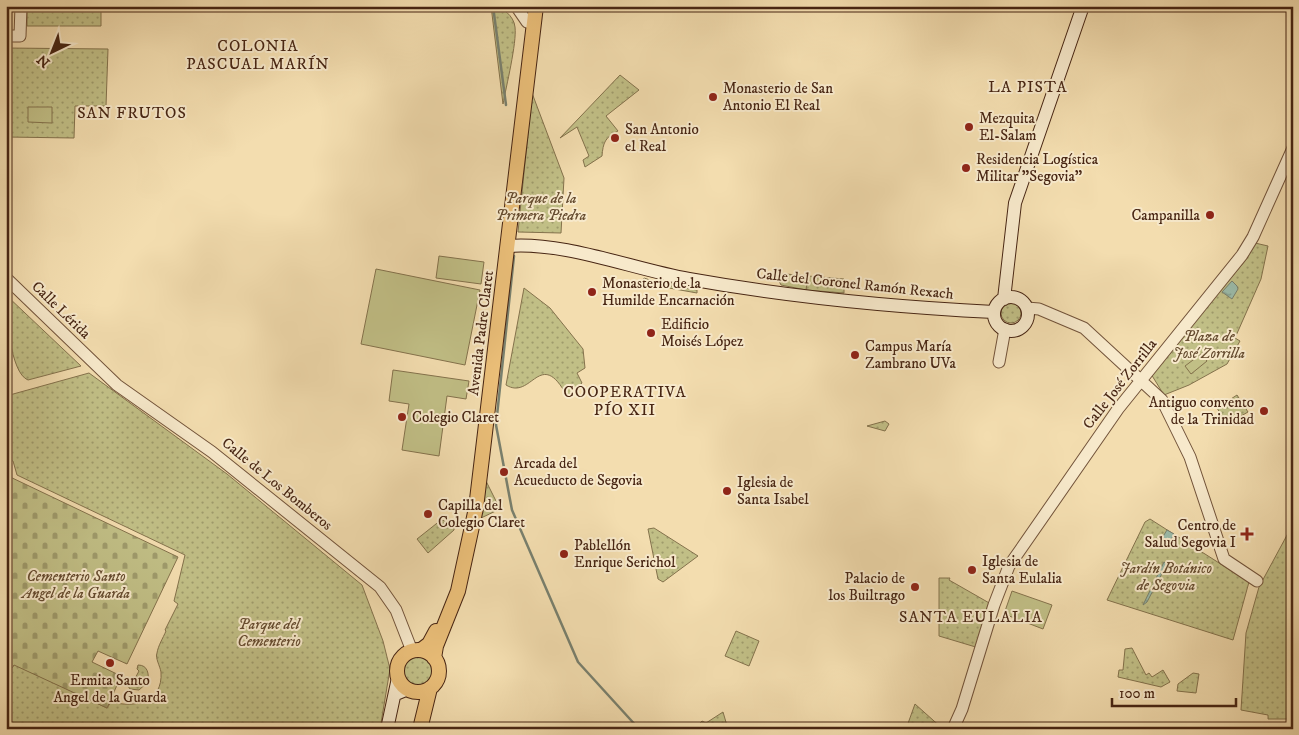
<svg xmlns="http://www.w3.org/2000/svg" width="1299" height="735" font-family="'IM FELL DW Pica',serif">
	<defs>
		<pattern id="green-dots" width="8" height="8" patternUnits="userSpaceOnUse" patternTransform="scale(1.25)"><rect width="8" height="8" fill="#c1bf86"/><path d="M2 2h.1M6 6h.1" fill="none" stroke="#9f9b6c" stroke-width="1.8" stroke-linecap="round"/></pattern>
		<pattern id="forest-firs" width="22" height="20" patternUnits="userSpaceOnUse" patternTransform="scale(1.25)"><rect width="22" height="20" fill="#c1bf86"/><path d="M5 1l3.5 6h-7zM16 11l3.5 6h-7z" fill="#9f9b6c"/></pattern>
		<pattern id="cemetery-stones" width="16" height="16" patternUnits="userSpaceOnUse" patternTransform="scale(1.25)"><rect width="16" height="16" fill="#c1bf86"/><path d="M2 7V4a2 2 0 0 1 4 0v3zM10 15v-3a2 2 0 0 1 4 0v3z" fill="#9f9b6c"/></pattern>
		<pattern id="water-ripples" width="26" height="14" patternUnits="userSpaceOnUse" patternTransform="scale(1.25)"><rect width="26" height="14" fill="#9bbcab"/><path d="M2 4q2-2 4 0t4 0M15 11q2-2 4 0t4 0" fill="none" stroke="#80998a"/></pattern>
	</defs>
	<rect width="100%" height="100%" fill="#f3ddaf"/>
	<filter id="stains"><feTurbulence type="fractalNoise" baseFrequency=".004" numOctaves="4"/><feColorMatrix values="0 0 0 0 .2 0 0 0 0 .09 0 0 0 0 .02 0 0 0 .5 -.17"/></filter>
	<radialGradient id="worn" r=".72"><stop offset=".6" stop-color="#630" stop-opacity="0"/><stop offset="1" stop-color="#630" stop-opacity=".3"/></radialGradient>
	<!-- green -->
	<path fill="url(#green-dots)" stroke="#84724c" d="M27,6h74v20h-74z
		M491,6c11,0 23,10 24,21 2,16 -9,60 -12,77z
		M6,48l102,1 -2,57h-31l-1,32 -68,-1z
		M620,75l19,15 -33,26 12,15c-13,6 -15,12 -16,25l-17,11 -2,-7 6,-4 -12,-29 -17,11z
		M532,93l32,85 -3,55 -43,-1z
		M1255,243l13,3 -7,33 -26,59 5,3 -13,23 -38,21 -25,10 -13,-21 94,-113z
		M808,276l36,3v14l-38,-3z
		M644,278l24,8 2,-5h2l-1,5 26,4v3l-56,-10z
		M524,288l26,20 33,41 2,19 -8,5 5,10 -15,13c-27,-50 -35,5 -61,-11z
		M6,295l75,71 -53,14c-18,-7 -22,-67 -22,-85z
		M1001 313a10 10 0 1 1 20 0a10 10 0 1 1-20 0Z
		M89,373l138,101 135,111 21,56 7,28 -10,60h-374v-64l6,3 2,-4 93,44 4,-6c24,6 52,1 50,-30 -1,-6 -6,-14 -4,-19 1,-7 6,-15 9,-22l-1,-1 13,-26 -4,-3 11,-46 -168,-80 -4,-14 -7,-3v-62z
		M1237,395l11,17 -21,12 -10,-16z
		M885,421l4,3 -4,7 -18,-5z
		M484,477l16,32 -19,9z
		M1150,519l99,63 -16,58 -126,-40 38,-78z
		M441,520l13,3v7l-26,23 -11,-14z
		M1293,524v195h-25v-4l-27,-5 5,-77 13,-46z
		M654,528l44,28 -35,26 -5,-3 -10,-50z
		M939,578h11l-1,2 42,24 -12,44 -40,-12z
		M736,631l23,10 -10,25 -24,-10z
		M1132,648l14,27 3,-2 3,4 11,-7 7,12 -9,5 -43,-10 1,-7h4l2,-21z
		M402 671a16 16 0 1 1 32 0a16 16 0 1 1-32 0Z
		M138,665c10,0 11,9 10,17l-9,8 -9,-1 -2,-3 4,-2 7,-13 -2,-2z
		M1193,673l6,1 -3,19 -19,-2 1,-7z
		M915,704l28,25h-37z
		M723,712l5,17h-24l-5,-5 3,-3 4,2z"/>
	<!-- forest -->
	<path fill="url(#forest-firs)" stroke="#84724c" d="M775,273l33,3 -2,14 -25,-5z"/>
	<!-- cemetery -->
	<path fill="url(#cemetery-stones)" stroke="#84724c" d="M6,475l172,82 -51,107 -29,-13 -6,11 29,14 -14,32 -93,-43 -2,3 -6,-3z"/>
	<!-- pitch -->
	<path fill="#c1bf86" stroke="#84724c" d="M28,107h24v16l-24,-1z
		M439,256l45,6 -3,22 -45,-6z
		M376,269l104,21 -15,75 -104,-21z
		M1201,354l6,7 -16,13 -6,-8z
		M393,370l76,11 -3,18 -19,-3 -8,60 -37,-6 7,-46 -20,-3z
		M1012,591l40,14 -9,24 -39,-15z"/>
	<!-- water -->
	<path fill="url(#water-ripples)" stroke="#79806e" d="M1232,281l5,5 1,3 -6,10 -10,-7z
		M1167,530l7,4 -7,13 -8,-4z
		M1164,562l3,2 -20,38 -4,3z"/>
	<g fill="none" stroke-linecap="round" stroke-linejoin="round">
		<!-- stream -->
		<path stroke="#79806e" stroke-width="2.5" d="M493,6l13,99
			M514,256l-18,169 16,85 66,152 61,67"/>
		<defs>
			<path id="tertiary" d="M516,6l11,16
				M6,36h14l1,-30
				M6,278l111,107 95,67 168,135 16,23 16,41
				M1027,308l12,1 45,19 78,72 28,57 34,102 33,22
				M999,362l6,-33
				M953,729l9,-20 32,-104 15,-39 109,-157 124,-154 11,-18 40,-89"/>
			<path id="secondary" d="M507,246c57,-5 125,23 182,33 101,18 203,28 305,33
				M994 314a17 17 0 1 1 34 0a17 17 0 1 1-34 0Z
				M1004,299l11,-96 68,-197
				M396,694l12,-5
				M387,729l11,-51"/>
			<path id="primary" d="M421,650l8,-6 7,-13
				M397 671a21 21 0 1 1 42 0a21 21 0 1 1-42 0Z
				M434,658l2,-12 22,-55 18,-83 60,-502
				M420,729l10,-41"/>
		</defs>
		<!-- tertiary casing -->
		<use href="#tertiary" stroke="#72533a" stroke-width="13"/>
		<!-- secondary casing -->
		<use href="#secondary" stroke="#472513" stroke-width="14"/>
		<!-- primary casing -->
		<use href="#primary" stroke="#472513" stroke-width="16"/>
		<!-- tertiary -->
		<use href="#tertiary" stroke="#f7e9cb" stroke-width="11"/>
		<!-- secondary -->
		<use href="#secondary" stroke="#f7e9cb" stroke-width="12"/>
		<!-- primary -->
		<use href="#primary" stroke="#eabe78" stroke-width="14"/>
	</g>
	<!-- markers -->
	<g fill="#8f2418" stroke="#f7e9cb" stroke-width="2">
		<circle cx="713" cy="97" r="5"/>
		<circle cx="969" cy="127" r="5"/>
		<circle cx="615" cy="138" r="5"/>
		<circle cx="966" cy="168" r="5"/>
		<circle cx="1210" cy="215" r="5"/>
		<circle cx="592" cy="292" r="5"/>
		<circle cx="651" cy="333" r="5"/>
		<circle cx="855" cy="355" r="5"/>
		<circle cx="1264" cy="411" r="5"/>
		<circle cx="402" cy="417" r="5"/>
		<circle cx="504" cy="472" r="5"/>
		<circle cx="727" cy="491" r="5"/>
		<circle cx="428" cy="514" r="5"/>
		<path d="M1244.5 526.5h5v5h5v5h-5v5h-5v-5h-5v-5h5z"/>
		<circle cx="564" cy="554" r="5"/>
		<circle cx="972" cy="570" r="5"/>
		<circle cx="915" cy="587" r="5"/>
		<circle cx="110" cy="663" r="5"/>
	</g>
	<g text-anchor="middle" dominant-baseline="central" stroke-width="4" stroke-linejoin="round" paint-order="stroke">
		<!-- poi labels -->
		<g font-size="15" fill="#472513" stroke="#f7e9cb" text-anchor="start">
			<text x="723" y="88">Monasterio de San<tspan x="723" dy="17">Antonio El Real</tspan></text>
			<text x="979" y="118">Mezquita<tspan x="979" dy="17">El-Salam</tspan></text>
			<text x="625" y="129">San Antonio<tspan x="625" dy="17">el Real</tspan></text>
			<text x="976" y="159">Residencia Logística<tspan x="976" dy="17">Militar "Segovia"</tspan></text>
			<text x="1200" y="215" text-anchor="end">Campanilla</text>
			<text x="602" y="283">Monasterio de la<tspan x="602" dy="17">Humilde Encarnación</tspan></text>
			<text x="661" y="324">Edificio<tspan x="661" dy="17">Moisés López</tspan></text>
			<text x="865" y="346">Campus María<tspan x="865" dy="17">Zambrano UVa</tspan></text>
			<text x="1254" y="402" text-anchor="end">Antiguo convento<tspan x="1254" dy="17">de la Trinidad</tspan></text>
			<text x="412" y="417">Colegio Claret</text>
			<text x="514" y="463">Arcada del<tspan x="514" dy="17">Acueducto de Segovia</tspan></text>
			<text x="737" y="482">Iglesia de<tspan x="737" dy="17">Santa Isabel</tspan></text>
			<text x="438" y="505">Capilla del<tspan x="438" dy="17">Colegio Claret</tspan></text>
			<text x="1236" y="525" text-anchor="end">Centro de<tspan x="1236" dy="17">Salud Segovia I</tspan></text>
			<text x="574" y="545">Pablellón<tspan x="574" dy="17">Enrique Serichol</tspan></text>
			<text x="982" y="561">Iglesia de<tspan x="982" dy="17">Santa Eulalia</tspan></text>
			<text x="905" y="578" text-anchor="end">Palacio de<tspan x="905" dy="17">los Builtrago</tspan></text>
			<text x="110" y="680" text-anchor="middle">Ermita Santo<tspan x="110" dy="17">Angel de la Guarda</tspan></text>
		</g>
		<!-- park labels -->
		<g font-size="15" font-style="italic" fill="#664c30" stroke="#f7e9cb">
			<text x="541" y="198">Parque de la<tspan x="541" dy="17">Primera Piedra</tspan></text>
			<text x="1209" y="336">Plaza de<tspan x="1209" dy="17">José Zorrilla</tspan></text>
			<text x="1166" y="568">Jardín Botánico<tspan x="1166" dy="17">de Segovia</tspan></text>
			<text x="76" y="576">Cementerio Santo<tspan x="76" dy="17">Angel de la Guarda</tspan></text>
			<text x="269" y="624">Parque del<tspan x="269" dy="17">Cementerio</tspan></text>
		</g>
		<!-- street labels -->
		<g font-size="15" fill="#472513" stroke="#f7e9cb">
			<text transform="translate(855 284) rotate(6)">Calle del Coronel Ramón Rexach</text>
			<text transform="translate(61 310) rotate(44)">Calle Lérida</text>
			<text transform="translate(481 333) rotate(-83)">Avenida Padre Claret</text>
			<text transform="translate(1120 384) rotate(-52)">Calle José Zorrilla</text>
			<text transform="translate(277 484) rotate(39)">Calle de Los Bomberos</text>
		</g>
		<!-- neighbourhood labels -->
		<g font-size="16" letter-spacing="1" fill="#472513" stroke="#f7e9cb">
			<text x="258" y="46">COLONIA<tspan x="258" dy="18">PASCUAL MARÍN</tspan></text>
			<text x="1028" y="87">LA PISTA</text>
			<text x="132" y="113">SAN FRUTOS</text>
			<text x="625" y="392">COOPERATIVA<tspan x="625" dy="18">PÍO XII</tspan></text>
			<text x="971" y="617">SANTA EULALIA</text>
		</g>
	</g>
	<!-- margin -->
	<rect width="1299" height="735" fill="none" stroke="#f3ddaf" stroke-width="25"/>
	<rect x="8" y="8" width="1284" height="720" fill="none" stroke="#472513" stroke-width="2.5"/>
	<rect x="12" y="12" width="1274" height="710" fill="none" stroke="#472513"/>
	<!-- north arrow -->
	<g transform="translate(52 52) rotate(223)" stroke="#f7e9cb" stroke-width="4" paint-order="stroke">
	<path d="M0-4L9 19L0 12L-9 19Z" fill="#472513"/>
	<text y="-8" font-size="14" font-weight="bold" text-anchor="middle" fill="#472513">N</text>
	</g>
	<!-- scale -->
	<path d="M1112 698v8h124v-8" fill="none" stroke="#472513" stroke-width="2.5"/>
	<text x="1119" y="698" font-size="15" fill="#472513" stroke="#f7e9cb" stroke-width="4" paint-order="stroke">100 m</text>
	<rect width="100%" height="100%" filter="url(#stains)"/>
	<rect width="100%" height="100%" fill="url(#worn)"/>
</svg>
